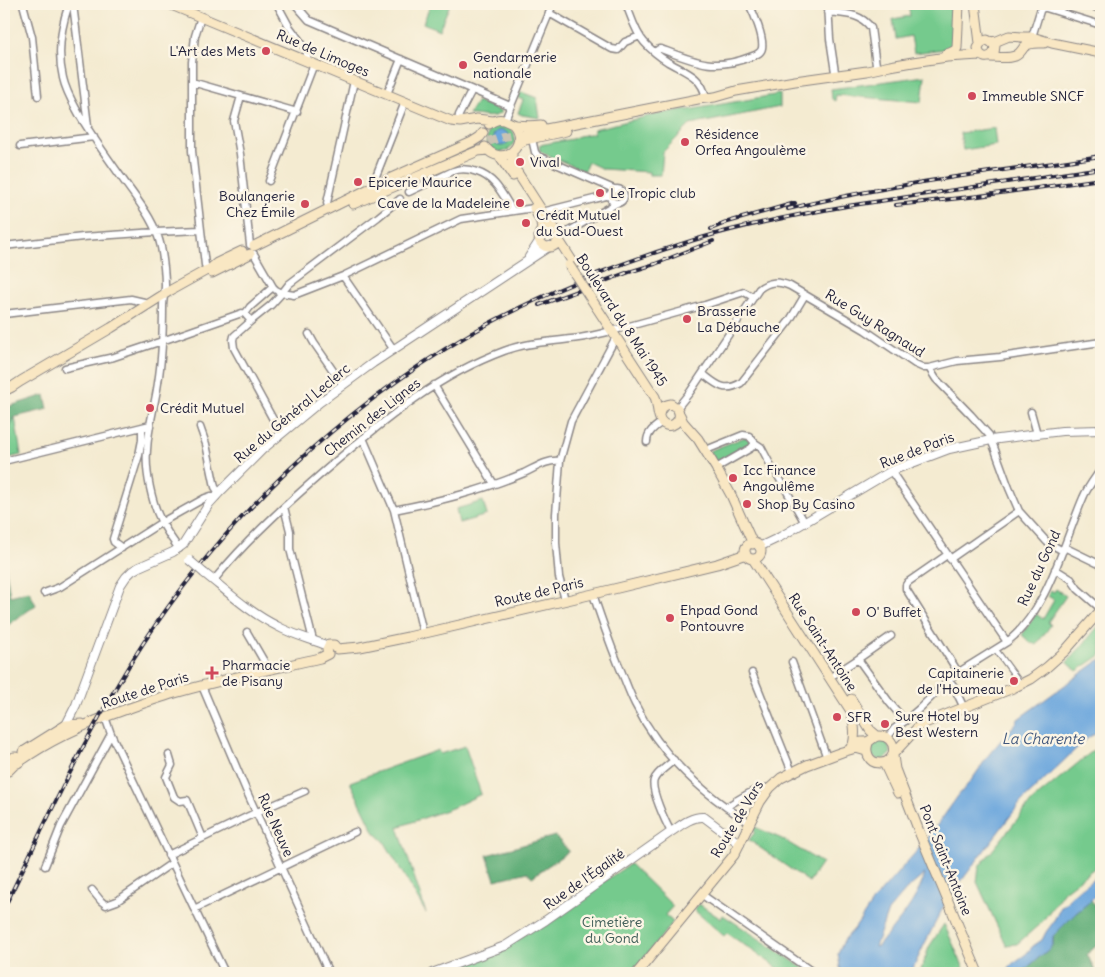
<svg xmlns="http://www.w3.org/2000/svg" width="1105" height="977" font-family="Delius,sans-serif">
	<rect width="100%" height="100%" fill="#fcf5e5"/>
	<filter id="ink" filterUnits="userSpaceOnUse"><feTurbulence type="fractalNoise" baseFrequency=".02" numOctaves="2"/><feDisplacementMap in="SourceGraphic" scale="10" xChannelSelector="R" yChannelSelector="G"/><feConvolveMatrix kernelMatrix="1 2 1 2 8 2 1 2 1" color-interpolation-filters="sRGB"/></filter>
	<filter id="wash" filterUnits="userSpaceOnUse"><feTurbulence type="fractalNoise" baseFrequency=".0096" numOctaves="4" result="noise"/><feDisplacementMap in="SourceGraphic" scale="20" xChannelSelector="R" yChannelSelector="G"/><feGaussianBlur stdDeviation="1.12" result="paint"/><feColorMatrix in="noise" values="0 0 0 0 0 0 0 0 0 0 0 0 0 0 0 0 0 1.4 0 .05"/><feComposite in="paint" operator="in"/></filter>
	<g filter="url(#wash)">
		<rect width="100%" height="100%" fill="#f4ebd1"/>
		<!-- green -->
		<path fill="#75ca8d" stroke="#4c7664" d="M431,4h19l-11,26 -16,-7z
			M908,4h48l-2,42 -1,2 -39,5 -3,-17 -15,3 -3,-20 17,-3z
			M925,76l-3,26 -86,-7 -1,6 -3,-2 -1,-10z
			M521,92l16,6 3,20 -18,-3 -4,-2 5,-13 -5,-2z
			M780,94v13l-90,18 -27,27 -2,23h-12v-3l-46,-3 -15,-7 -4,9 -41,-18 -3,-2 -1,-6 33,-6 7,-3 15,-3v-4l55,-13 37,-7 2,1z
			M477,101l25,11c-12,9 -21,2 -34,3z
			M487 138a14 14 0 1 1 28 0a14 14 0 1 1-28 0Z
			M994,128l2,17 -33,5 -3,-17z
			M15,417l6,38 -17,4v-19z
			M745,437l6,4v4l-34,19 -8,-13z
			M483,501l4,14 -28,8 -3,-14z
			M1056,589l10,7 -18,26 3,3 -15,20 -3,-2 -1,1 -10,-9 14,-21 7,5 11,-19 -6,-4 2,-6 4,2z
			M1101,623v32l-24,16 -10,-9 14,-15z
			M878,739l9,3 4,11 -9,8 -11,-5v-12z
			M1101,744v119l-37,28 -22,31 -25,22 -11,1 -29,-63 2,-15 53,-66z
			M465,746l16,48 -29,14 -54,19 28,86 -42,-72 -9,-8 -25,-51 88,-32 2,4z
			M755,827l27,12 40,24 -13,19 -60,-42 6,-8 -2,-2z
			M630,864l43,42 -8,9 8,7 -41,51h-170l-3,-5 39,-16z
			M699,904l22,15 2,-4 88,58h-26l-58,-40 -3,3 -30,-26z
			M944,924l22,49h-46l9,-26z"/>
		<!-- forest -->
		<path fill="#60ae78" stroke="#41685a" d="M45,395l3,14 -33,8 -11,23v-32z
			M4,556l6,40 19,-5 7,14 -32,23z
			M555,836l14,15 -37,26 -4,-5 -33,8 -8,-25z
			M1091,900l10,12v30l-14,12 8,17 -3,2h-71l28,-24c4,-4 5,-7 4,-13l23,-23z"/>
		<!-- water -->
		<path fill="#6da7dd" stroke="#48648c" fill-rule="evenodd" d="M493 138a8 8 0 1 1 16 0a8 8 0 1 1-16 0Z
			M1101,659v72l-12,6 -12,11 -56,54 -74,98 -22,43 -14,30h-70l-3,-19 6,-14 11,-12 18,-27 55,-63 30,-42 15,-18 17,-25 27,-31 1,-3zM925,874c-8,28 -29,50 -47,72l-3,1 13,-36 18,-21z
			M1101,874v16l-14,14 -11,9 -23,23c0,6 0,9 -4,13l-28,24h-16l7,-9 14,-10 7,-8 9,-6 4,-8 6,-8 9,-17 6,-5 3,-5 20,-16z"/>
	</g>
	<g filter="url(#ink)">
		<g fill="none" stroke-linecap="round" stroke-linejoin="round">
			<!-- secondary-tunnel -->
			<path stroke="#cac3b3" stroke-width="9" stroke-dasharray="9 4.5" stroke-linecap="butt" d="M475,146l26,-9 22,-4"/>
			<defs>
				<path id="pedestrian" d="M996,650l25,34"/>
				<path id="minor" d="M23,4l9,33 6,59
					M69,4c-8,23 -12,49 -6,74 3,14 10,25 17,38 15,25 32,48 49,72 13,18 27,36 32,59 2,11 4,26 4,38 0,7 -2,15 -2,22 0,26 -1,51 -5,76 -3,22 -10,44 -11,67 -2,22 5,54 15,73 5,9 11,18 17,26
					M73,4l15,122
					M277,4l12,22 17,23 2,12
					M295,4l14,16 201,86
					M626,4c5,12 9,28 18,38 7,8 16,15 24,20 17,10 34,14 38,36
					M828,4l2,35 5,33
					M828,12c16,2 33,1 43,16l5,37
					M549,13l63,36 6,1 7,-8 15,-6
					M201,17l-6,19 -3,26v89l13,114 3,4
					M1032,37l8,-26 2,-3h4l55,17
					M655,52l4,-3h2c34,13 53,22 89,8 5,-2 11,-3 12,-9 2,-11 -8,-34 -13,-44
					M192,82l105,30
					M387,94l14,-35
					M241,96l-7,25 6,33 10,91
					M505,120l48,-116
					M458,122l1,-7 13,-25
					M532,139l3,13 3,4 78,34
					M20,146l74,-9
					M269,181l45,-117
					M375,187l1,-11 29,-74
					M610 196a7 7 0 1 1 14 0a7 7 0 1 1-14 0Z
					M409,192l44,-21c9,-3 16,-2 24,1 19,6 26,24 36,39
					M329,209l-2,-6 27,-122
					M542,212l68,-17
					M559,237l58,-34
					M4,246l79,-9 73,-5 44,-2
					M254,254l19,33 3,3 6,3 7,-9 89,-67 22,-18
					M343,276l51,74
					M4,314l127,-15 13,3 3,2
					M245,314l5,-7 23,-20
					M615,330l90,-25 39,-13 9,5
					M309,334l5,9 29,42
					M65,368l49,-11 48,-16 80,-28 3,1 6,7
					M929,368l7,11 35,36 18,20 5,12 15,41 10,23 28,31 16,9
					M703,374c13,10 21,19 38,9l49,-63 15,-25
					M434,385l60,99
					M677,408l13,-16 69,-103c10,-8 19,-8 31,-3l75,44 50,34 9,4h5l28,-7 43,-4 101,-15
					M1031,412l6,22
					M200,427l6,17 9,43 4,6
					M281,434l-47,-86 -1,-8 1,-4 17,-15 20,-16 11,-12 12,2 49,-19 118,-57 73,-11
					M363,438l31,72 29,123
					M647,442c0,-10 8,-15 15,-20
					M755,443l6,4 9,17
					M706,450l37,-15 6,1 6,7 -4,5 -35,20
					M8,460l142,-35
					M774,469l31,54
					M891,471l116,171
					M284,507l6,24v18l23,91
					M394,510c46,-9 87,-19 130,-37 11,-5 24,-14 36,-12
					M1064,547l37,18
					M122,548l-8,-6 -1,-3 26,-84 3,-15v-13
					M947,555l-39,27 -2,3v4l52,83
					M950,559l69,-48
					M1055,569l16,10 7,10 23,20
					M214,580c36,-44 79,-82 122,-119 52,-44 103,-86 168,-110 21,-8 44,-9 67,-12 14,-1 27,-5 41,-8
					M44,593l16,-6 102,-65 43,-24 6,-2 5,1
					M593,594c9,27 18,53 29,79 4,10 8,21 13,31 25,50 68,90 115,119
					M565,600l-6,-23 -3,-34v-29l4,-53 11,-40 45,-84
					M247,632l22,38
					M858,659l31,43 16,19
					M792,662l35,96
					M752,673l40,99
					M835,674l23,-15 33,-23
					M949,680l4,5 11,23
					M202,686l44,104 83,183
					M105,717l6,17 114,239
					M887,738l7,-9 11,-8 15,-13 34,-33 53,-33c40,-30 57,-100 76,-144 4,-10 12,-20 18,-29
					M169,755l3,10 -6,12 8,20 6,4 7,-1 16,38
					M726,807c12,-7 31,-21 44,-19
					M671,832c-5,-9 -21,-43 -17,-52 3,-8 14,-14 20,-20
					M168,855l89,-43 48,-21
					M45,866l16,-40 50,-92
					M92,890l9,11 5,4 11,-4 55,-38
					M701,894l113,79
					M194,909l161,-77"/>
				<path id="tertiary" d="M529,257l11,-17
					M759,547l21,-10 111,-66 58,-22 42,-9 46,-6 25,-3 39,-1
					M204,573c23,18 46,40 73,53 16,9 34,13 51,20
					M62,728l4,-3 10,-20 44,-119 6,-9 6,-6 7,-4 34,-15 10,-7 26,-41 10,-11 43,-43 58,-48 53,-39 177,-117
					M432,973l73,-27 41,-26 125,-88c10,-7 21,-16 33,-15l36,27"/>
				<path id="secondary" d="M169,4l282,117 9,1 17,-3 16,2
					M975,4l5,39
					M1088,4l13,4
					M991,42l4,4 -1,7c-6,7 -15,5 -16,-5l4,-6 5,-2 4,2 6,-1 12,-5 13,1h10l20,6 49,10
					M946,54c5,-1 8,-2 11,-6l2,-44
					M990,57c8,0 17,2 25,-1 5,-2 6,-5 9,-9 5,-5 13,-4 20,-4
					M489,124c13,-9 16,-2 27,1 8,1 18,1 25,0
					M526,133l172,-34 17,-2 21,-6 59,-10 72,-10 23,-5 23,-4 34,-5 33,-2
					M518,144l7,-4 41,-9
					M485,147c17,22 46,-2 28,-23
					M512,152v8l3,9 38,59
					M499,156l14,20
					M353,204l125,-53 10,-1
					M534,208l7,14 1,8
					M539 237a10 10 0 1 1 20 0a10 10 0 1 1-20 0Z
					M558,239l2,3 14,22
					M254,246l137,-68 81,-36 8,-5 3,-4
					M210,269l7,-6 25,-12
					M212,273l38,-19
					M597,308l58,89c3,7 2,18 6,24 8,11 24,0 16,-13l-6,-4c-7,1 -11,4 -12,11
					M4,391l8,-4 9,-6 90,-53 60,-38 36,-20
					M680,415l3,7 15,17 18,29 15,27 22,49
					M745 551a8 8 0 1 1 16 0a8 8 0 1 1-16 0Z
					M753,559l98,152c3,12 5,22 2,34
					M337,649l23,-2 48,-10 185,-43 124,-30 29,-10
					M328,654l-1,-5 2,-4h5l3,4
					M851,699l19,31 7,6
					M851,747c3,-2 6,-4 10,-5 3,0 6,0 8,-1 4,-2 5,-5 10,-5 18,-1 20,26 2,27 -13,1 -17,-13 -12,-22
					M23,752l43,-27 16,-1
					M894,753l26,-28 93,-37 18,-9 15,-11 19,-17 36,-41
					M893,756l2,13 25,65 58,139
					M19,762c32,-23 68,-39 105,-52 17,-6 34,-12 51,-17 48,-14 97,-24 145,-35l8,-4
					M884,763l14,30
					M10,769v-2l-3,-1 -2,1 -1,1 1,3h3l7,-7 3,-1 1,-4 -3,-2h-2l-3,3 2,3 2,1
					M637,973l97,-118 26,-53 10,-14 11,-10 26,-13 35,-13 14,-4 10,3"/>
			</defs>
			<!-- pedestrian casing -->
			<use href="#pedestrian" stroke="#8b8686" stroke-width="7"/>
			<!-- minor casing -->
			<use href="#minor" stroke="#8b8686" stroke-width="9"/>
			<!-- tertiary casing -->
			<use href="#tertiary" stroke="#8b8686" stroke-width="10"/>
			<!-- secondary casing -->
			<use href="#secondary" stroke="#8b8686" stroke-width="11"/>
			<!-- pedestrian -->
			<use href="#pedestrian" stroke="#fff" stroke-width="4.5"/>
			<!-- minor -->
			<use href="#minor" stroke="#fff" stroke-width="6"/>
			<!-- tertiary -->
			<use href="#tertiary" stroke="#fff" stroke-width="8"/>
			<!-- secondary -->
			<use href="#secondary" stroke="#f9e7c3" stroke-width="9"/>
			<defs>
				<path id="rail" d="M896,205l83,-9 122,-17
					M788,209c103,-26 209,-37 313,-53
					M711,229l17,-7 67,-19
					M539,305l90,-33 26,-8 58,-23
					M4,908c44,-90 85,-182 140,-266 83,-126 196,-232 326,-308 68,-39 149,-71 224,-94 50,-15 101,-25 153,-34l254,-38"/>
			</defs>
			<!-- rail casing -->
			<use href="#rail" stroke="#22223b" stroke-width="4"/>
			<!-- rail -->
			<use href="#rail" stroke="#fcf5e5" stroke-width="2" stroke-dasharray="5.5" stroke-linecap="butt"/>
			<defs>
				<path id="tertiary-bridge" d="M189,560l15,13"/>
				<path id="secondary-bridge" d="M569,265l28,43"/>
			</defs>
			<!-- tertiary-bridge casing -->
			<use href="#tertiary-bridge" stroke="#8b8686" stroke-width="10" stroke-linecap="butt"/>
			<!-- secondary-bridge casing -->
			<use href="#secondary-bridge" stroke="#8b8686" stroke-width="11" stroke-linecap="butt"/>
			<!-- tertiary-bridge -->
			<use href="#tertiary-bridge" stroke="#fff" stroke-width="8"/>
			<!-- secondary-bridge -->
			<use href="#secondary-bridge" stroke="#f9e7c3" stroke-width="9"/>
		</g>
	</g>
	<!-- markers -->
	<g fill="#d1495b" stroke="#fcf5e5" stroke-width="2">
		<circle cx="266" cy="51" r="5"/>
		<circle cx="463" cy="65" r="5"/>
		<circle cx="972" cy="96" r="5"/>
		<circle cx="685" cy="142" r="5"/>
		<circle cx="520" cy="162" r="5"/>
		<circle cx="358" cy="182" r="5"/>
		<circle cx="600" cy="193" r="5"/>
		<circle cx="520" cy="203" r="5"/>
		<circle cx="305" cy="204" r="5"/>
		<circle cx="526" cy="223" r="5"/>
		<circle cx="687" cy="319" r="5"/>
		<circle cx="150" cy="408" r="5"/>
		<circle cx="733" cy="478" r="5"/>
		<circle cx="747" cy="504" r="5"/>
		<circle cx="856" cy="612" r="5"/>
		<circle cx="670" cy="618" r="5"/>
		<path d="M209.5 665.5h5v5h5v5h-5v5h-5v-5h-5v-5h5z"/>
		<circle cx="1014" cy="681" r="5"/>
		<circle cx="837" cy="717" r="5"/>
		<circle cx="885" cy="724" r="5"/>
	</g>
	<g text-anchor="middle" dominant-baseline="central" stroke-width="5" stroke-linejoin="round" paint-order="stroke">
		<!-- poi labels -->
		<g font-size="14" fill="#22223b" stroke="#fcf5e5" text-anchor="start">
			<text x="256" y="51" text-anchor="end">L'Art des Mets</text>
			<text x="473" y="57">Gendarmerie<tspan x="473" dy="16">nationale</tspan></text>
			<text x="982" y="96">Immeuble SNCF</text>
			<text x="695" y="134">Résidence<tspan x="695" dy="16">Orfea Angoulème</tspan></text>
			<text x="530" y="162">Vival</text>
			<text x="368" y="182">Epicerie Maurice</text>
			<text x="610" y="193">Le Tropic club</text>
			<text x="295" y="196" text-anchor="end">Boulangerie<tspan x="295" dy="16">Chez Émile</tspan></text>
			<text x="510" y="203" text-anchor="end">Cave de la Madeleine</text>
			<text x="536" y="215">Crédit Mutuel<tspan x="536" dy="16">du Sud-Ouest</tspan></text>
			<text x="697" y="311">Brasserie<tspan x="697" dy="16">La Débauche</tspan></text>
			<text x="160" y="408">Crédit Mutuel</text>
			<text x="743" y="470">Icc Finance<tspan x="743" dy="16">Angoulême</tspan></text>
			<text x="757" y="504">Shop By Casino</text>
			<text x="680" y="610">Ehpad Gond<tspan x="680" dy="16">Pontouvre</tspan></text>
			<text x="866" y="612">O' Buffet</text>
			<text x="222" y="665">Pharmacie<tspan x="222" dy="16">de Pisany</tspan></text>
			<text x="1004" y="673" text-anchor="end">Capitainerie<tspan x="1004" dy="16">de l'Houmeau</tspan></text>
			<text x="895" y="716">Sure Hotel by<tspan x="895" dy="16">Best Western</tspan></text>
			<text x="847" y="717">SFR</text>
		</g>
		<!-- street labels -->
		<g font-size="14" fill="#22223b" stroke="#fcf5e5">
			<text transform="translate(323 53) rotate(23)">Rue de Limoges</text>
			<text transform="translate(622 320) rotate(57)">Boulevard du 8 Mai 1945</text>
			<text transform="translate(875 323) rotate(32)">Rue Guy Ragnaud</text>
			<text transform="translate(292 413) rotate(-40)">Rue du Général Leclerc</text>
			<text transform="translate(372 417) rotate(-38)">Chemin des Lignes</text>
			<text transform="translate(917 450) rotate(-21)">Rue de Paris</text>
			<text transform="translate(1039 568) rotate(-65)">Rue du Gond</text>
			<text transform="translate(539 592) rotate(-13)">Route de Paris</text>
			<text transform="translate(823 642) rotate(57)">Rue Saint-Antoine</text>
			<text transform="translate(145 690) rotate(-18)">Route de Paris</text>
			<text transform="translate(737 819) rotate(-59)">Route de Vars</text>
			<text transform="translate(276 825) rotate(66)">Rue Neuve</text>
			<text transform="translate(946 860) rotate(68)">Pont Saint-Antoine</text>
			<text transform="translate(584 879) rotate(-35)">Rue de l'Égalité</text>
		</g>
		<!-- park labels -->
		<g font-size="14" fill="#3f5d58" stroke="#fcf5e5">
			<text x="612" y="922">Cimetière<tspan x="612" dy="16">du Gond</tspan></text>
		</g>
		<!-- water labels -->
		<g font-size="15" font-style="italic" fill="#40577c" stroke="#fcf5e5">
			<text x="1043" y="738">La Charente</text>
		</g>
	</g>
	<!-- margin -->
	<rect width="1105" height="977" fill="none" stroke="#fcf5e5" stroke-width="20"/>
</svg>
